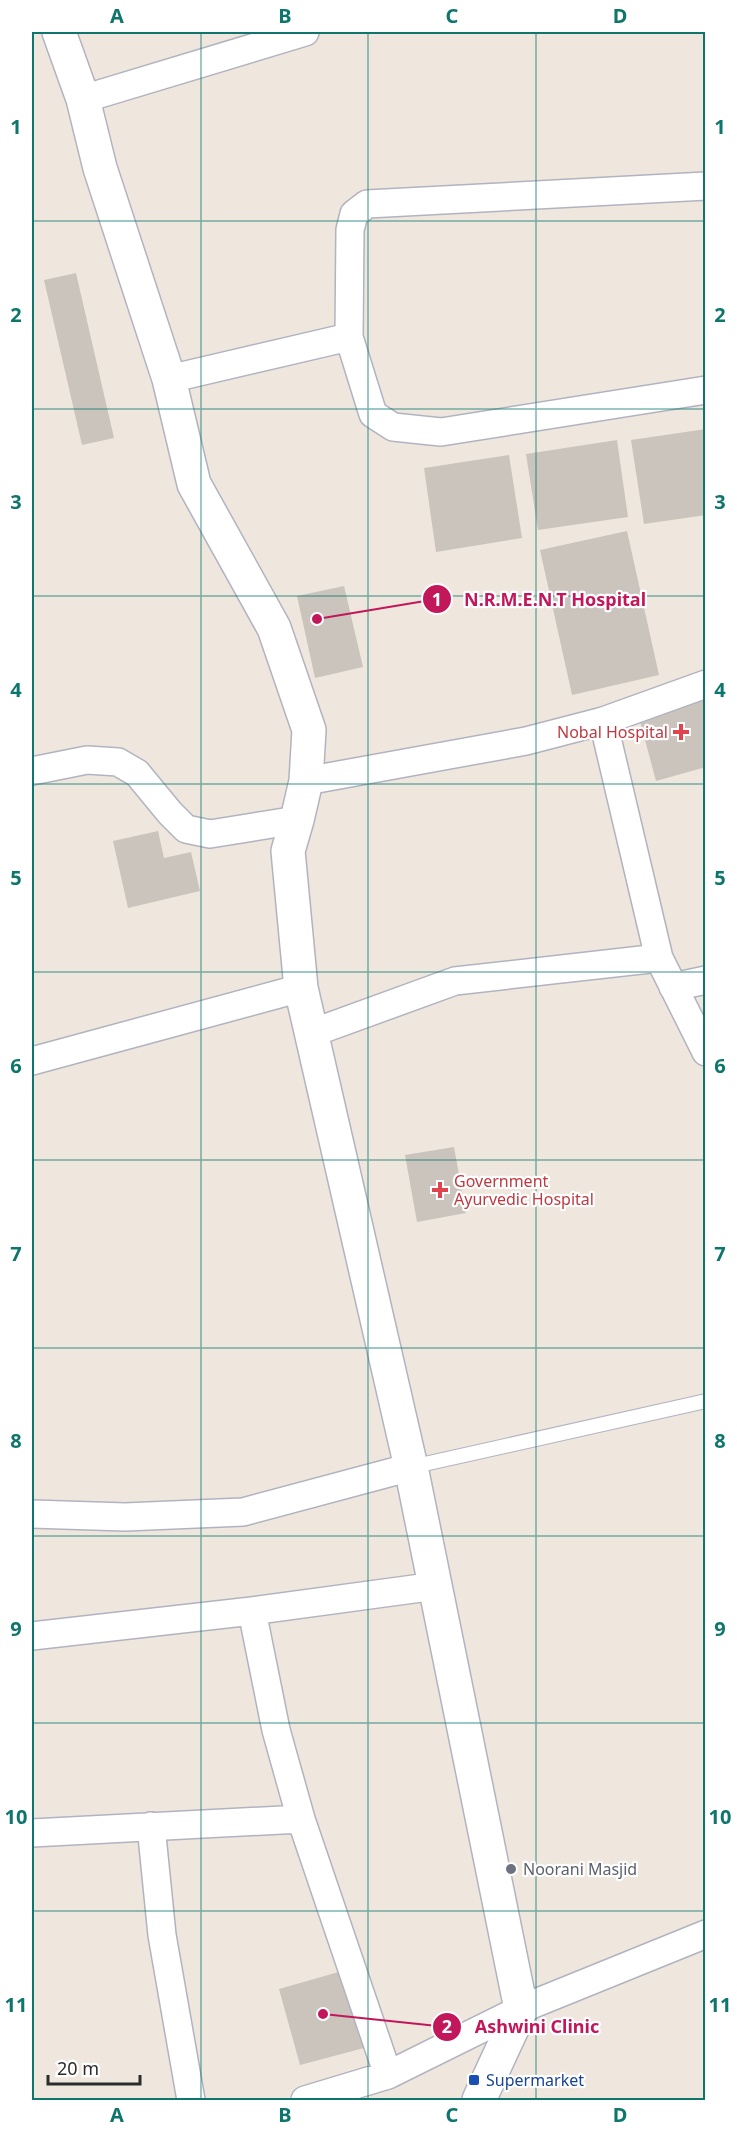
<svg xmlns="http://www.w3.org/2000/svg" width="737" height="2132" font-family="'Noto Sans',sans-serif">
	<rect width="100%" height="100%" fill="#efe7dd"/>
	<!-- building -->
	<path fill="#cac4bd" d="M76,273l38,165 -32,7 -38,-165z
		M706,429v86l-62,9 -13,-84z
		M617,440l11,77 -90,13 -12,-76z
		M509,455l13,83 -86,14 -12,-84z
		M627,531l32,144 -87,20 -32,-145z
		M344,586l19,81 -48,11 -18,-82z
		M706,696v71l-50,14 -18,-67z
		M158,831l6,27 27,-6 9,39 -72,17 -15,-67z
		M454,1147l12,66 -49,9 -12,-67z
		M342,1971l22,77 -64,17 -21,-76z"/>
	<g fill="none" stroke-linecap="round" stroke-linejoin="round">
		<defs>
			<path id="lane" d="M411,1467l295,-66"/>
			<path id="street" d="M83,99l222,-67
				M349,337l1,-107 4,-16 13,-10 339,-18
				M169,379l180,-42 24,77 20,13 48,5 265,-42
				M603,721l56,237 47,94
				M32,771l55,-11 31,2 19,11 33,40 16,16 24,5 87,-14
				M306,781l220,-40 77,-20 103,-37
				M673,987l33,-7
				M312,1033l143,-52 204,-23
				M32,1061l269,-73
				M32,1514l93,3 118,-5 168,-45
				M252,1611l24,119 25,89 87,256
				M32,1636l220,-25 184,-25
				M151,1826l11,109 29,165
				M32,1833l269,-14
				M305,2100l83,-25 133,-66 185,-75"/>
			<path id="secondary" d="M59,32l24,67 17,69 69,211 25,105 80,144 35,102 -3,51 -9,39 -9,31 13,137 110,479 110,542 -42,91"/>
		</defs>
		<!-- lane casing -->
		<use href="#lane" stroke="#b1b3c1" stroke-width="16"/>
		<!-- street casing -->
		<use href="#street" stroke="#b1b3c1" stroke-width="30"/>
		<!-- secondary casing -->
		<use href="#secondary" stroke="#b1b3c1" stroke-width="36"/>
		<!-- lane -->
		<use href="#lane" stroke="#fff" stroke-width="14"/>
		<!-- street -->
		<use href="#street" stroke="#fff" stroke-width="27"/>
		<!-- secondary -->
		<use href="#secondary" stroke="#fff" stroke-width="33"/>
	</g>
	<!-- grid -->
	<path fill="none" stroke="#0f766e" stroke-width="1.5" stroke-opacity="0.55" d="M201,32v2068M368,32v2068M536,32v2068M32,221h674M32,409h674M32,596h674M32,784h674M32,972h674M32,1160h674M32,1348h674M32,1536h674M32,1723h674M32,1911h674"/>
	<!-- markers -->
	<g fill="#e0444e" stroke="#fff" stroke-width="2">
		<path d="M678 723h6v6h6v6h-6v6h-6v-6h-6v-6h6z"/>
		<path d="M437 1181h6v6h6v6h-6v6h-6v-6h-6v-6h6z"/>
	</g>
	<circle fill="#6b7280" stroke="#fff" stroke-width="2" cx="511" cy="1869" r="6"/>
	<rect fill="#1a4fb4" stroke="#fff" stroke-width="2" x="468" y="2074" width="12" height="12" rx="3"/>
	<g text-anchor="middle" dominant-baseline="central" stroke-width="4.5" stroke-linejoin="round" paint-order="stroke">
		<!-- health labels -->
		<g font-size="16" fill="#be3a42" stroke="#fff" text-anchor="end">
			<text x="668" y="732">Nobal Hospital</text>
			<text x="454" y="1181" text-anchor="start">Government<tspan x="454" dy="18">Ayurvedic Hospital</tspan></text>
		</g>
		<!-- worship labels -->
		<g font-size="16" fill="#5b616d" stroke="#fff" text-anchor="start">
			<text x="523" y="1869">Noorani Masjid</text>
		</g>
		<!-- transit labels -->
		<g font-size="16" fill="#164399" stroke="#fff" text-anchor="start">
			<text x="486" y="2080">Supermarket</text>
		</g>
	</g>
	<!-- callouts -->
	<path fill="none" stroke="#c2185b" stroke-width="2" d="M317 619L437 599M323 2014L447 2027"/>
	<g fill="#c2185b" stroke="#fff" stroke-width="2">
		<circle cx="317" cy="619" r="6"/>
		<circle cx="323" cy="2014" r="6"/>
		<circle cx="437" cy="599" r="15"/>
		<circle cx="447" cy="2027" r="15"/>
	</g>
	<g font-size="18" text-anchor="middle" font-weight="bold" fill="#fff">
		<text x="437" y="606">1</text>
		<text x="447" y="2033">2</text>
	</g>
	<g font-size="18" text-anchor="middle" font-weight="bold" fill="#c2185b" stroke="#fff" stroke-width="4.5" stroke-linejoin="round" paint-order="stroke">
		<text x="555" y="606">N.R.M.E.N.T Hospital</text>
		<text x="537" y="2033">Ashwini Clinic</text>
	</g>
	<!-- border -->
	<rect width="737" height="2132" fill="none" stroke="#ffffff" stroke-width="66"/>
	<!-- scale -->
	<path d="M48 2075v9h92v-9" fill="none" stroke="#2c2c2c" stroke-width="3"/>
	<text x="57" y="2075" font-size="18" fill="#2c2c2c" stroke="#ffffff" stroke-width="4.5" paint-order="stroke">20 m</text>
	<rect x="33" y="33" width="671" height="2066" fill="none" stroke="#0f766e" stroke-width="2"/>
	<g font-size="20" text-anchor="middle" font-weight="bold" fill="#0f766e">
		<text x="117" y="23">A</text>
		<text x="285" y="23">B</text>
		<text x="452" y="23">C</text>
		<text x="620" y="23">D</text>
		<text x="16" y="134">1</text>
		<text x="720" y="134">1</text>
		<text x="16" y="322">2</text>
		<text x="720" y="322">2</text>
		<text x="16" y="509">3</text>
		<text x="720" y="509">3</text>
		<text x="16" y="697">4</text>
		<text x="720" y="697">4</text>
		<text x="16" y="885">5</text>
		<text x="720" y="885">5</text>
		<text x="16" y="1073">6</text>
		<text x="720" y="1073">6</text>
		<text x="16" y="1261">7</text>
		<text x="720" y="1261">7</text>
		<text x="16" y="1448">8</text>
		<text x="720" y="1448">8</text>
		<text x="16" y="1636">9</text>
		<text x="720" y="1636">9</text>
		<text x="16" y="1824">10</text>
		<text x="720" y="1824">10</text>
		<text x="16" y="2012">11</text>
		<text x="720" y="2012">11</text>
		<text x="117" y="2122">A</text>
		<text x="285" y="2122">B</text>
		<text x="452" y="2122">C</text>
		<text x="620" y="2122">D</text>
	</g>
</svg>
